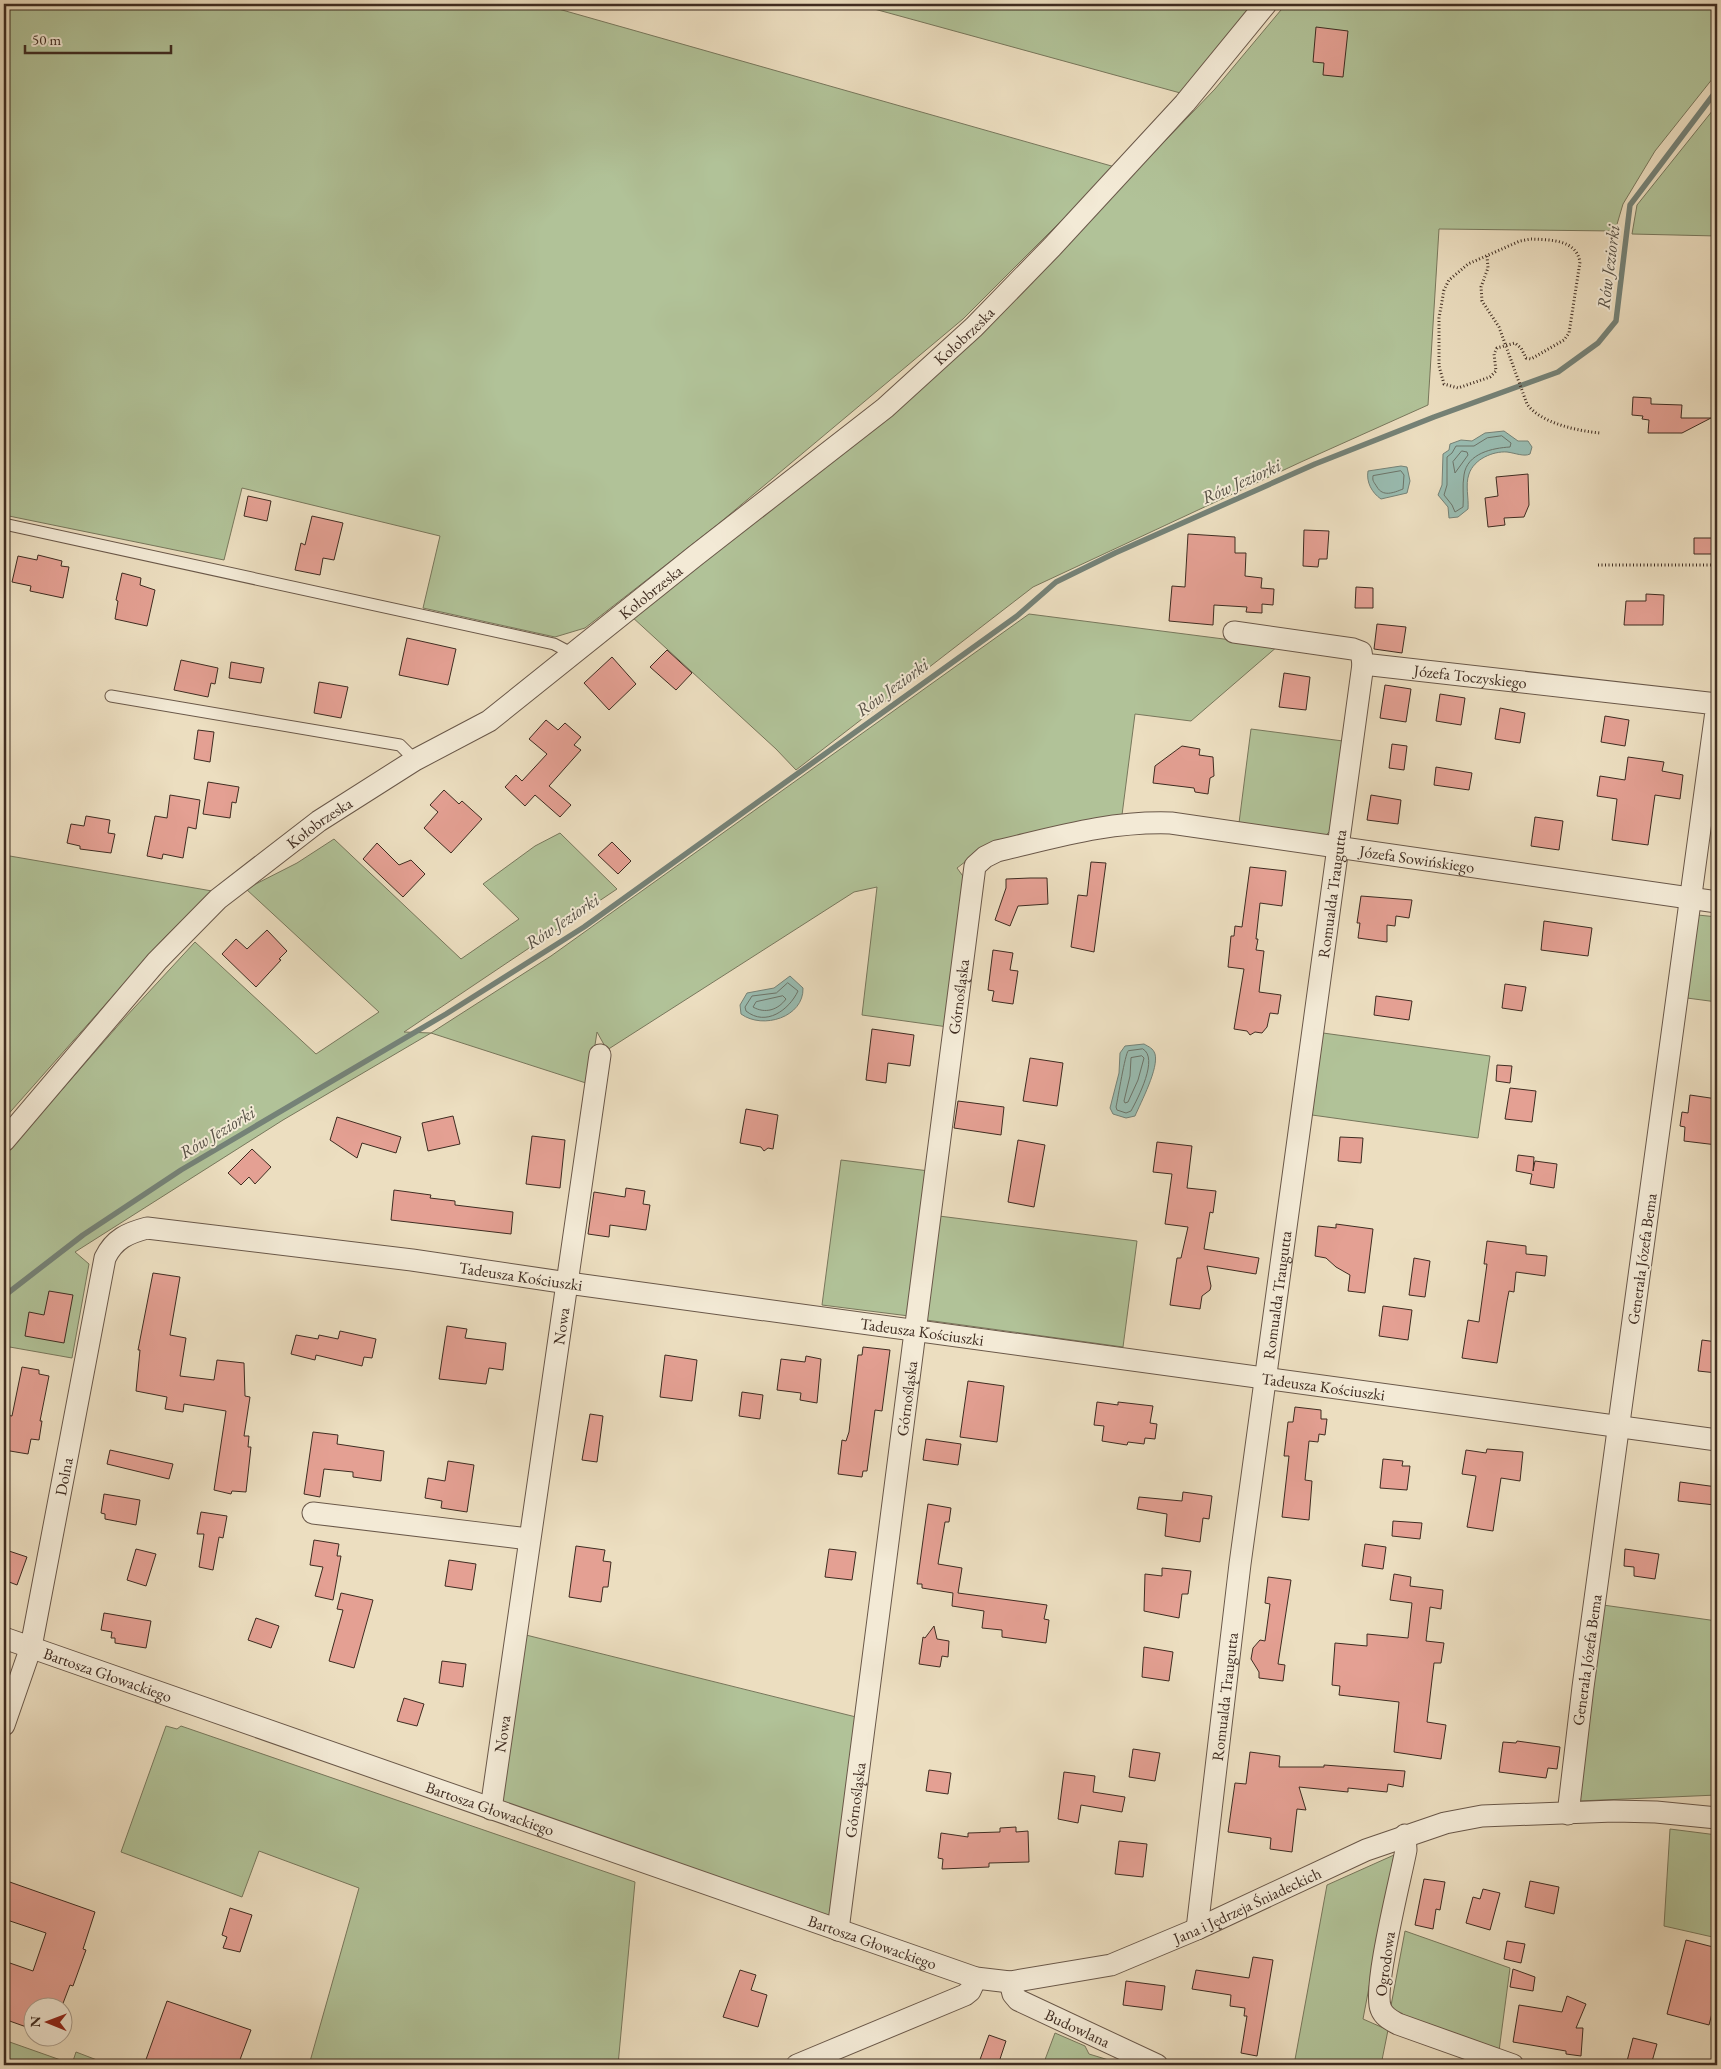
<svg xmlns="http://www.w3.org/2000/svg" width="1721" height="2069" font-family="'EB Garamond',serif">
	<rect width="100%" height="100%" fill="#ecdec0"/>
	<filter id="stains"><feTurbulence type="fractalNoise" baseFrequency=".004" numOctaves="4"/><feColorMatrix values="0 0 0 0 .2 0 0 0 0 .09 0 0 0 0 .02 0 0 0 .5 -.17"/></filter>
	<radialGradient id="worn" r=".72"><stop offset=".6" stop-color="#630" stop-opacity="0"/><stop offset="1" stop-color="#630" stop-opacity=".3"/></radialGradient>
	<!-- green -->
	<path fill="#b1c298" stroke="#78775c" d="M4,4h537l574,163 -152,152 -246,206 -132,103 -30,9 -132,-29 17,-72 -198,-48 -18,72 -220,-45z
		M856,4h397l-69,90z
		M1286,4h431v69l-62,78 -32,53 -8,27 -176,-2 -11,176 -127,57 -268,125 -237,183 -20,-21 -145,-133 325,-258 259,-269z
		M1717,105v131l-85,-2 5,-29z
		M1029,614l249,32 -87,75 -56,-7 -13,101 -139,33 -26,20 11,15 -20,144 -86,-12 15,-128 -23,5 -247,158 -10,-18 -8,52 -158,-51 -148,87 -208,132 14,12 -17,94 -68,-12v-190l118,-135 73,-79 121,112 63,-42 -133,-123 51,-26 37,-24 127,120 58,-40 -36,-35 52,-38 25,-13 57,56 -213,143 27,1 120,-77z
		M1251,729l92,12 -12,89 -6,6 -86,-13z
		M4,855l208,36 -47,46 -161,182z
		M1698,915l19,2v85l-30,-4z
		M1323,1033l167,23 -12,82 -166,-23z
		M841,1160l88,11 -20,145 -87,-11z
		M939,1216l198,25 -14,106 -197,-27z
		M1603,1605l114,16v174l-138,6z
		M526,1635l330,82 -27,201 -327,-116z
		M166,1726l11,3 4,-3 454,156 -17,183h-309l50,-177 -100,-37 -17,46 -121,-45z
		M1670,1829l47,6v103l-53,-12z
		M1394,1855l-31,164 25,11 -7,35h-87l33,-180z
		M1405,1931l105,37 -11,83 -109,-40z
		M1055,2033l30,13 4,8 36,11h-82z
		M4,2040l68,24 4,-12 34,13h-106z"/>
	<!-- water -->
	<path fill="#99bcb1" stroke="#758277" d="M1504,431l14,10h10l4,6 -2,7c-6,3 -15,-1 -23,-2 -14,-1 -33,7 -38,22 -4,11 0,24 -1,35l-10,8 -9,1 -1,-11 -10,-12 4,-10 1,-31 6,-4 1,-6 11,-4 11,1 13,-8z
		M1401,466l6,1 3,14 -3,12 -26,6c-9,-6 -15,-17 -13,-28z
		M790,976l13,12c1,29 -40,42 -62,26l-1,-9 7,-12 27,-5z
		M1144,1044c5,3 9,4 11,10 4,14 -14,48 -20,62l-9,2 -13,-4 -3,-6 9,-35 1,-20 5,-7z"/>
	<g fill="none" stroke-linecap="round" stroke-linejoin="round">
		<!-- shore -->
		<path stroke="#6c7469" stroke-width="1" d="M1502,436l9,7 -1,4c-17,1 -43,6 -46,28 -2,11 0,21 -1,32l-8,5 -3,-7 -8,-10 3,-10v-28l5,-4 4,-7h18l13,-8z
			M1462,451l5,1 1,3 -13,18 -2,-11z
			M1401,471l3,4 -1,14c-10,4 -20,8 -26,-2 -3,-5 -5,-6 -4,-11z
			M788,983l10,8c-9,19 -32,36 -52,20l-1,-4 7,-11 24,-3z
			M783,996l3,3c-8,11 -21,15 -33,8l3,-5z
			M1143,1049c16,9 -5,49 -12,62l-5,2 -9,-3 -1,-3c2,-9 9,-53 12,-56z
			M1142,1056l2,2 -6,22 -10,22 -3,1 -1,-2 6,-25 1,-18z"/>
		<!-- stream -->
		<path stroke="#758277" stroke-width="5.5" d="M4,1296l79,-61 98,-65 265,-156 138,-87 433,-311 39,-34 59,-29 200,-89 119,-47 124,-45 40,-29 18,-22 14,-116 87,-115"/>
	</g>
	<!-- building -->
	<path fill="#e4a093" stroke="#3f2c21" d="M1316,27l32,4 -5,46 -20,-2 1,-12 -11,-1z
		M1633,397l18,1v6l31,1 -1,13h30l-29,15h-34l1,-13 -7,-1 1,-3 -11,-1z
		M1528,474l1,31 -5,12 -20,1 1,7 -17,2 -3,-29 13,-2 -2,-19z
		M248,496l23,5 -4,20 -23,-5z
		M312,516l31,7 -9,37 -11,-2 -3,17 -25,-5 6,-27 4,2z
		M1304,530l25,1 -2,28h-8l-1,8 -15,-1z
		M1188,534l47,3v16h11l-1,23 17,2 -1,10 13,1 -1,16 -11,-1v9l-16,-1 1,-5 -33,-2 -1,20 -44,-4 3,-35 13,1z
		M1694,538h22l-1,16h-21z
		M38,555l24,6 -1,5 8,1 -6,31 -33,-7 1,-5 -19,-4 6,-26 19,4z
		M122,573l19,5 -1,7 15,5 -8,36 -32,-7 3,-18 -2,-1z
		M1356,587l17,1v20h-18z
		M1646,594l18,1 -1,30h-39l2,-24h20z
		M1377,624l29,3 -4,26 -28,-4z
		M407,638l49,11 -8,36 -49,-10z
		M667,650l25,23 -16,17 -26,-23z
		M612,657l24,27 -27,26 -25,-27z
		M181,660l37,8 -3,16 -4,-1 -3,14 -34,-7z
		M231,662l33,6 -3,15 -32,-5z
		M1284,673l26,4 -4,33 -27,-3z
		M319,682l29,5 -7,31 -27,-5z
		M1385,685l26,4 -5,33 -26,-4z
		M1440,694l25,4 -4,27 -25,-4z
		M1500,708l25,5 -5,30 -25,-4z
		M1605,716l24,4 -4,26 -24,-4z
		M546,720l12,10 7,-7 16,14 -7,8 7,5 -32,36 22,19 -11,12 -25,-22 -10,11 -20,-19 11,-12 6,6 25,-27 -18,-15z
		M198,730l16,2 -4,30 -16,-3z
		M1392,744l15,2 -3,24 -15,-2z
		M1182,746l18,3 -1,6 14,2 1,19 -4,2 -2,16 -13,-2 -1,-4 -41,-5 2,-17z
		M1628,757l36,5 -2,9 21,4 -3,24 -25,-4 -7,50 -36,-5 5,-41 -20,-3 3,-20 25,4z
		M1436,767l36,6 -3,17 -35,-5z
		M208,782l31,5 -3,16 -4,-1 -2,16 -27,-4z
		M444,790l15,14 3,-3 20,18 -31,34 -27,-25 14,-16 -8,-7z
		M170,795l30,5 -4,29 -8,-2 -5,31 -20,-4 -1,5 -15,-3 8,-40 12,2z
		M1371,795l30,5 -3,24 -31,-4z
		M86,816l24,4 -2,13 7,1 -4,19 -31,-4v-3l-13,-3 4,-19 13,2z
		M1535,817l28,4 -4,29 -28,-4z
		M612,842l19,19 -13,13 -20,-19z
		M377,843l22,22 12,-5 14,14 -22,23 -40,-38z
		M1091,862l15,1 -12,89 -23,-5 7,-52 9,1z
		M1250,867l36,4 -4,35 -22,-3 -4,36h2l-2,11 8,1 -5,41 22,3 -3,19 -8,-1 -3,14 -5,6 -7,-1 -5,3 -3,-4 -13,-2 10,-60 -16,-2 3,-31h3l1,-10 7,1z
		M1030,878h17l1,26 -30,2 -8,20 -15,-6 11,-32v-9z
		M1361,896l51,4 -3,18 -13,-2 -1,10 -8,-1v17l-29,-4 2,-15h-3z
		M1544,921l48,7 -4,28 -47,-6z
		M267,930l20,21 -8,8 2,1 -25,27 -34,-33 14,-15 11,10z
		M993,950l20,3 -3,17 8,1 -5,33 -21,-3 2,-10 -6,-1z
		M1505,984l21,3 -4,24 -20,-3z
		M1376,996l36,5 -3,19 -35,-5z
		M872,1029l42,6 -4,31 -22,-3 -2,20 -20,-3z
		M1030,1058l33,5 -6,43 -34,-5z
		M1497,1065l15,1 -2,17 -14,-2z
		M1510,1088l26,3 -4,31 -27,-3z
		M1690,1095l27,4v46l-33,-4 1,-14 -5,-1 2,-14 6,1z
		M958,1101l46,6 -3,28 -47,-7z
		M746,1109l32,6 -5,34 -5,-1 -4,3 -3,-4 -21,-4z
		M453,1116l7,28 -32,7 -6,-28z
		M337,1117l64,20 -5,16 -34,-10 -5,15 -27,-18z
		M532,1136l33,4 -5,48 -34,-4z
		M1340,1137l23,1 -2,25 -23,-2z
		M1018,1140l27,5 -11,62 -26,-5z
		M1157,1142l35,4 -5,42 29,3 -3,22 -3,-1 -6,37 55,9 -3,16 -49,-8 4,20 -1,4 -8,6 -2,13 -30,-4 7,-47h4l7,-31 -23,-3 7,-50 -19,-2z
		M252,1149l19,18 -16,17 -6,-7 -8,8 -13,-12z
		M1518,1155l16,2 -1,14 2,-10 22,3 -3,24 -24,-4 2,-10 -16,-3z
		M626,1188l19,3 -2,13 7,1 -4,25 -36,-5 -1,12 -21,-3 6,-42 31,5z
		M394,1190l37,5 -1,3 25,3v4l58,7 -2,22 -120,-14z
		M1336,1224l37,5 -8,64 -17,-2 2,-16 -14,-8 -10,-9 -11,-2 3,-30 18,2z
		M1487,1241l39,5v8l21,2 -2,20 -29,-4 -2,20 -5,-1 -2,10 -10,62 -35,-5 6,-38 11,2 8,-58h-3z
		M1414,1258l16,3 -5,36 -16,-2z
		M153,1273l27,4 -10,58 16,3 -6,38 34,4 3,-20 27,3 1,33 5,1 -6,39h5l-1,11h3l-5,45 -14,-1 -1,3 -17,-4 12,-79 -42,-7 -1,8 -18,-3 2,-12 -31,-6 4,-41h-2z
		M49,1291l24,4 -9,48 -39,-7 4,-24 15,3z
		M1383,1306l29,4 -4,30 -29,-4z
		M447,1326l20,3 -2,9 41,5 -3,27 -14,-2 -3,16 -47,-5z
		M340,1331l36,8 -4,19 -8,-1 -2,9 -46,-11 -1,5 -24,-6 5,-19 22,4 1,-4 19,4z
		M1702,1340l15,2v31l-19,-2z
		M863,1347l27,3 -8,61 -7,-1 -8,61h-4l-1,6 -24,-3 4,-34 4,1 3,-9 9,-77h4z
		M665,1355l32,5 -5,41 -32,-4z
		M806,1356l15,3 -4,44 -17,-3 1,-7 -24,-3 4,-31 24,3z
		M22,1367l17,3v4l10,2 -9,45h2l-3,19 -8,-1 -3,15 -24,-4v-32l2,-3 6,1z
		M968,1381l36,5 -7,56 -37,-5z
		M742,1392l21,3 -3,24 -21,-3z
		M1097,1402l21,3v-3l35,4 -3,17 7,1 -2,15 -10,-1 -1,6 -16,-2 -1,3 -25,-4 2,-15 -10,-1z
		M1295,1407l26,3v9h6l-2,16 -6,-1 -1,8 -9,-1 -4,39 7,1 -3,39 -27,-3 7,-61h-5l4,-34h5z
		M590,1414l13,2 -6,46 -15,-2z
		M313,1432l25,3 -1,9 47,7 -3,30 -28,-4v-5l-29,-3 -4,28 -16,-3z
		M926,1439l35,5 -3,21 -35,-5z
		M1487,1449l36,3 -3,29 -19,-3 -8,53 -26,-4 9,-51 -14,-2 4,-24 20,3z
		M110,1450l63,14 -4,15 -62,-15z
		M1383,1459l20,2 -1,5h8l-3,24 -27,-2z
		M448,1461l26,4 -7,47 -26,-4 1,-7 -17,-3 3,-20 17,3z
		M1680,1482l37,5 -2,18 -37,-4z
		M1183,1492l29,4 -3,23 -6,-1 -3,24 -35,-6 2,-22 -30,-5 2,-12 43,4z
		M104,1494l36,6 -4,25 -31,-6v-5l-4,-1z
		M928,1504l23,4 -2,14h-4l-7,42 24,4 -4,25 89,12 -3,14 5,1 -3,23 -44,-6v-7l-20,-2 2,-17 -32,-5 1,-13 -31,-5v-4h-5z
		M201,1512l26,4 -4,22 -4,-1 -6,33 -14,-3 5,-33h-7z
		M1393,1521l29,2 -2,16 -28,-3z
		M314,1540l25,4 -2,12h4l-8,44 -18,-4 8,-29 -13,-2z
		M1365,1544l21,3 -3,22 -21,-3z
		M576,1546l29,4 -2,11 8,1 -3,25h-5l-2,15 -32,-5z
		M136,1549l20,5 -10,32 -19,-6z
		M829,1549l27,3 -4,28 -27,-3z
		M1625,1549l34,5 -4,25 -21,-3v-9l-10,-1z
		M9,1551l18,6 -10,28 -13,-5v-24l3,1z
		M449,1560l27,4 -4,26 -27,-4z
		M1162,1568l29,3 -3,23h-6l-3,24 -35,-7 1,-37 17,2z
		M1394,1574l17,3 -1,9 33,4 -2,19 -11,-2 -4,34 18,2 -3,20h-7l-7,59 19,3 -5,34 -47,-7 5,-50 -60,-7 1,-9 -8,-1 3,-42 32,3v-12l41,4 4,-35 -22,-3z
		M1268,1577l23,3 -13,84 7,1 -2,16 -24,-3v-6l-8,-13 2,-11 7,-8 5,1 5,-37 -5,-1z
		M341,1593l32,7 -19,68 -25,-7 14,-51 -6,-1z
		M104,1613l47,8 -5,27 -31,-5v-5h-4l1,-6 -11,-2z
		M256,1618l23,8 -8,22 -23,-8z
		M934,1626l3,13 12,2 -1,16 -6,-1 -2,11 -21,-3 4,-27 2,1z
		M1144,1647l29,5 -4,29 -27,-4z
		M442,1661l24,3 -3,23 -24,-4z
		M404,1698l20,6 -7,22 -20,-5z
		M1517,1741l43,6 -3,22 -9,-1 -2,10 -47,-6 4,-30 13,1z
		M1133,1749l27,4 -5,28 -26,-4z
		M1250,1752l30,4 -1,11h45v-2l81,6 -2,16 -15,-3 -1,8 -39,-4v4l-49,-5 7,23 -9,-1 -5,43 -22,-3 1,-11 -43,-6 7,-49 11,1z
		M929,1770l22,3 -3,21 -22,-3z
		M1064,1772l31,4 -2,16 32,5 -3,15 -41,-7 -3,18 -20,-4z
		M1016,1827v5l12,-1 1,31 -40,1v4l-47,2 1,-10 -5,-1 3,-25 27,4v-4l32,-1v-4z
		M1119,1841l28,3 -4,33 -28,-3z
		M1424,1879l21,3 -5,28 -4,-1 -3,20 -18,-4z
		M4,1880l91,32 -12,37 3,1 -13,36 -3,-1 -8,21h-30v23l-28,-10v-58l29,10 13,-38 -42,-14z
		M1530,1881l29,6 -5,27 -29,-7z
		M1483,1889l17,4 -10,37 -24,-7 7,-26 7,2z
		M230,1908l22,7 -12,37 -17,-4 4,-11 -5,-2z
		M1686,1940l31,8v46l-8,31 -42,-11z
		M1507,1941l18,3 -4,19 -17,-4z
		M1253,1957l20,3 -16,96 -16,-3 6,-37h-3l1,-8 -15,-2 1,-11 -39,-6 4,-19 53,8z
		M1513,1969l22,8 -2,14 -23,-4z
		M740,1970l16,5 -5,15 16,5 -9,32 -35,-10z
		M1126,1981l39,5 -3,24 -39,-5z
		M1567,1996l19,8 -10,24h7l-2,28 -15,-2v-3l-53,-9 6,-37 43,7z
		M167,2001l84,29 -13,35h-94z
		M989,2035l17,6 -8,24h-20z
		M1633,2038l24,6 -6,21h-25z"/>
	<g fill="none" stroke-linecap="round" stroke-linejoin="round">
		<defs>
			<path id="lane" d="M4,524l550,120 19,10
				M111,696l289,49 15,15"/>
			<g id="street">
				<path id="s1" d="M1234,632l119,17 8,3 2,12 354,40 -134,983 -15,127"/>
				<path id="s2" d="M4,1141l153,-180 61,-62 101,-78 96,-61 74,-39 206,-165 190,-148 89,-81 78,-80 133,-144 81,-99"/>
				<path d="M313,1513l216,26"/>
				<path id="s3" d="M4,1638l972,340 34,4 101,-17 86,-36 169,-79 79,-27 37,-7 132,-5 42,1 61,6"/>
				<path id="s4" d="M4,1725l27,-78 74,-389c9,-19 23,-25 42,-30l265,32 156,23 1149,157"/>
				<path id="s5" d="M491,1809l109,-754"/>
				<path d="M1405,1835l1,15c-5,27 -34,140 -25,159 3,8 10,11 17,15l115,41"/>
				<path id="s6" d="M1197,1929l43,-365 123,-900"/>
				<path id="s7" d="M838,1930l137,-1064 10,-9 12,-6c60,-14 112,-30 174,-28l546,79"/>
				<path id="s8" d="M1010,1982l3,12 5,6 139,65"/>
				<path d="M797,2065l168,-70 5,-4 6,-13"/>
			</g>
		</defs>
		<!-- lane casing -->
		<use href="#lane" stroke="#6a5849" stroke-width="13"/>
		<!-- street casing -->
		<use href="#street" stroke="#6a5849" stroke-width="23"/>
		<!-- path -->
		<path stroke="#3f2c21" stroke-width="3" stroke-dasharray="1 2.5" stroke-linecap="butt" d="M1531,239c19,1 45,0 49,23l-11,71 -5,7 -33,19 -5,-1 -5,-10 -6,-5 -18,5 -3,6 2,17 -6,6 -32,11 -14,-4 -5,-18v-48l5,-28 5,-10 19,-16 52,-23z
			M1487,256l1,12 -7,19 1,14 17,26 28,77c13,19 51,27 73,29
			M1598,565h119"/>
		<!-- lane -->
		<use href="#lane" stroke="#f3ead6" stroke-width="11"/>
		<!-- street -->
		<use href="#street" stroke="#f3ead6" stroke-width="21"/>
	</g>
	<g text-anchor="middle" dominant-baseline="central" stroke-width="4" stroke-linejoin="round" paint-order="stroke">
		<!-- street labels -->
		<g font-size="16" fill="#3f2c21" stroke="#f3ead6">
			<text stroke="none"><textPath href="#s2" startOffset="1260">Kołobrzeska</textPath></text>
			<text stroke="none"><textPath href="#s2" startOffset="855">Kołobrzeska</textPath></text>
			<text stroke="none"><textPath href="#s1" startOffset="249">Józefa Toczyskiego</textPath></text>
			<text stroke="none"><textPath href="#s2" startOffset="450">Kołobrzeska</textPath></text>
			<text stroke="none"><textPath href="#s7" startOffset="1525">Józefa Sowińskiego</textPath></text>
			<text stroke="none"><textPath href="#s6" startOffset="1044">Romualda Traugutta</textPath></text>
			<text stroke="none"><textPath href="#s7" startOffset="941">Górnośląska</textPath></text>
			<text transform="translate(1642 1259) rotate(-82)">Generała Józefa Bema</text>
			<text stroke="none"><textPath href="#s4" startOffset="909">Tadeusza Kościuszki</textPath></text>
			<text stroke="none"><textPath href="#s6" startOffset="639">Romualda Traugutta</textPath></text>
			<text stroke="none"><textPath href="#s5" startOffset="488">Nowa</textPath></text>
			<text stroke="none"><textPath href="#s4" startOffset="1314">Tadeusza Kościuszki</textPath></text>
			<text stroke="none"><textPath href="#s4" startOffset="1719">Tadeusza Kościuszki</textPath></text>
			<text stroke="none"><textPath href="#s7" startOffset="536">Górnośląska</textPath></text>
			<text stroke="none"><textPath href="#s4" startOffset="256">Dolna</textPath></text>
			<text transform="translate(1587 1660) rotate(-82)">Generała Józefa Bema</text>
			<text stroke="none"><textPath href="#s3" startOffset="110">Bartosza Głowackiego</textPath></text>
			<text stroke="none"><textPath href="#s6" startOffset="234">Romualda Traugutta</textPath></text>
			<text stroke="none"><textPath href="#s5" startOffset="76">Nowa</textPath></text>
			<text stroke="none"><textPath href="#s7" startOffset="131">Górnośląska</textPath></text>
			<text stroke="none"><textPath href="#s3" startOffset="515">Bartosza Głowackiego</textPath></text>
			<text stroke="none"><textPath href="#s3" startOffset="1315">Jana i Jędrzeja Śniadeckich</textPath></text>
			<text stroke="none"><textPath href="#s3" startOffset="920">Bartosza Głowackiego</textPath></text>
			<text transform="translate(1385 1964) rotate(-82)">Ogrodowa</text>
			<text stroke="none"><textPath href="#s8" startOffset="86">Budowlana</textPath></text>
		</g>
		<!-- water labels -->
		<g font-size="18" font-style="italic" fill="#565045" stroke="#f3ead6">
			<text transform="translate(1608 267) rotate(-83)">Rów Jeziorki</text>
			<text transform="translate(1241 481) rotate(-24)">Rów Jeziorki</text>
			<text transform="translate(892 687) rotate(-36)">Rów Jeziorki</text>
			<text transform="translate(562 921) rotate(-34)">Rów Jeziorki</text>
			<text transform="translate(217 1132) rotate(-31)">Rów Jeziorki</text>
		</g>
	</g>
	<!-- margin -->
	<rect width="1721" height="2069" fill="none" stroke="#ecdec0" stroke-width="20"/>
	<rect x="5" y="5" width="1711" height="2059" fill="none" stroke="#3f2c21" stroke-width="2.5"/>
	<rect x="10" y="10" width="1701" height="2049" fill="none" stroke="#3f2c21"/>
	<!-- north arrow -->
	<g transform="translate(48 2022) rotate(271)"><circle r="24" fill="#f3ead6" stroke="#ab9e8e"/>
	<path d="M0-4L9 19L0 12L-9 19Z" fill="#8f2418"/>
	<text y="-8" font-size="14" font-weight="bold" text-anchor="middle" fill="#3f2c21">N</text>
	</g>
	<!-- scale -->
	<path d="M25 45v8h146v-8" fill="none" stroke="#3f2c21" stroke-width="2.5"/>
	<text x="32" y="45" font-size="15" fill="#3f2c21" stroke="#f3ead6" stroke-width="4" paint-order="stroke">50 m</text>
	<rect width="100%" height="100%" filter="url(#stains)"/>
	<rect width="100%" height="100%" fill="url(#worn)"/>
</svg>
